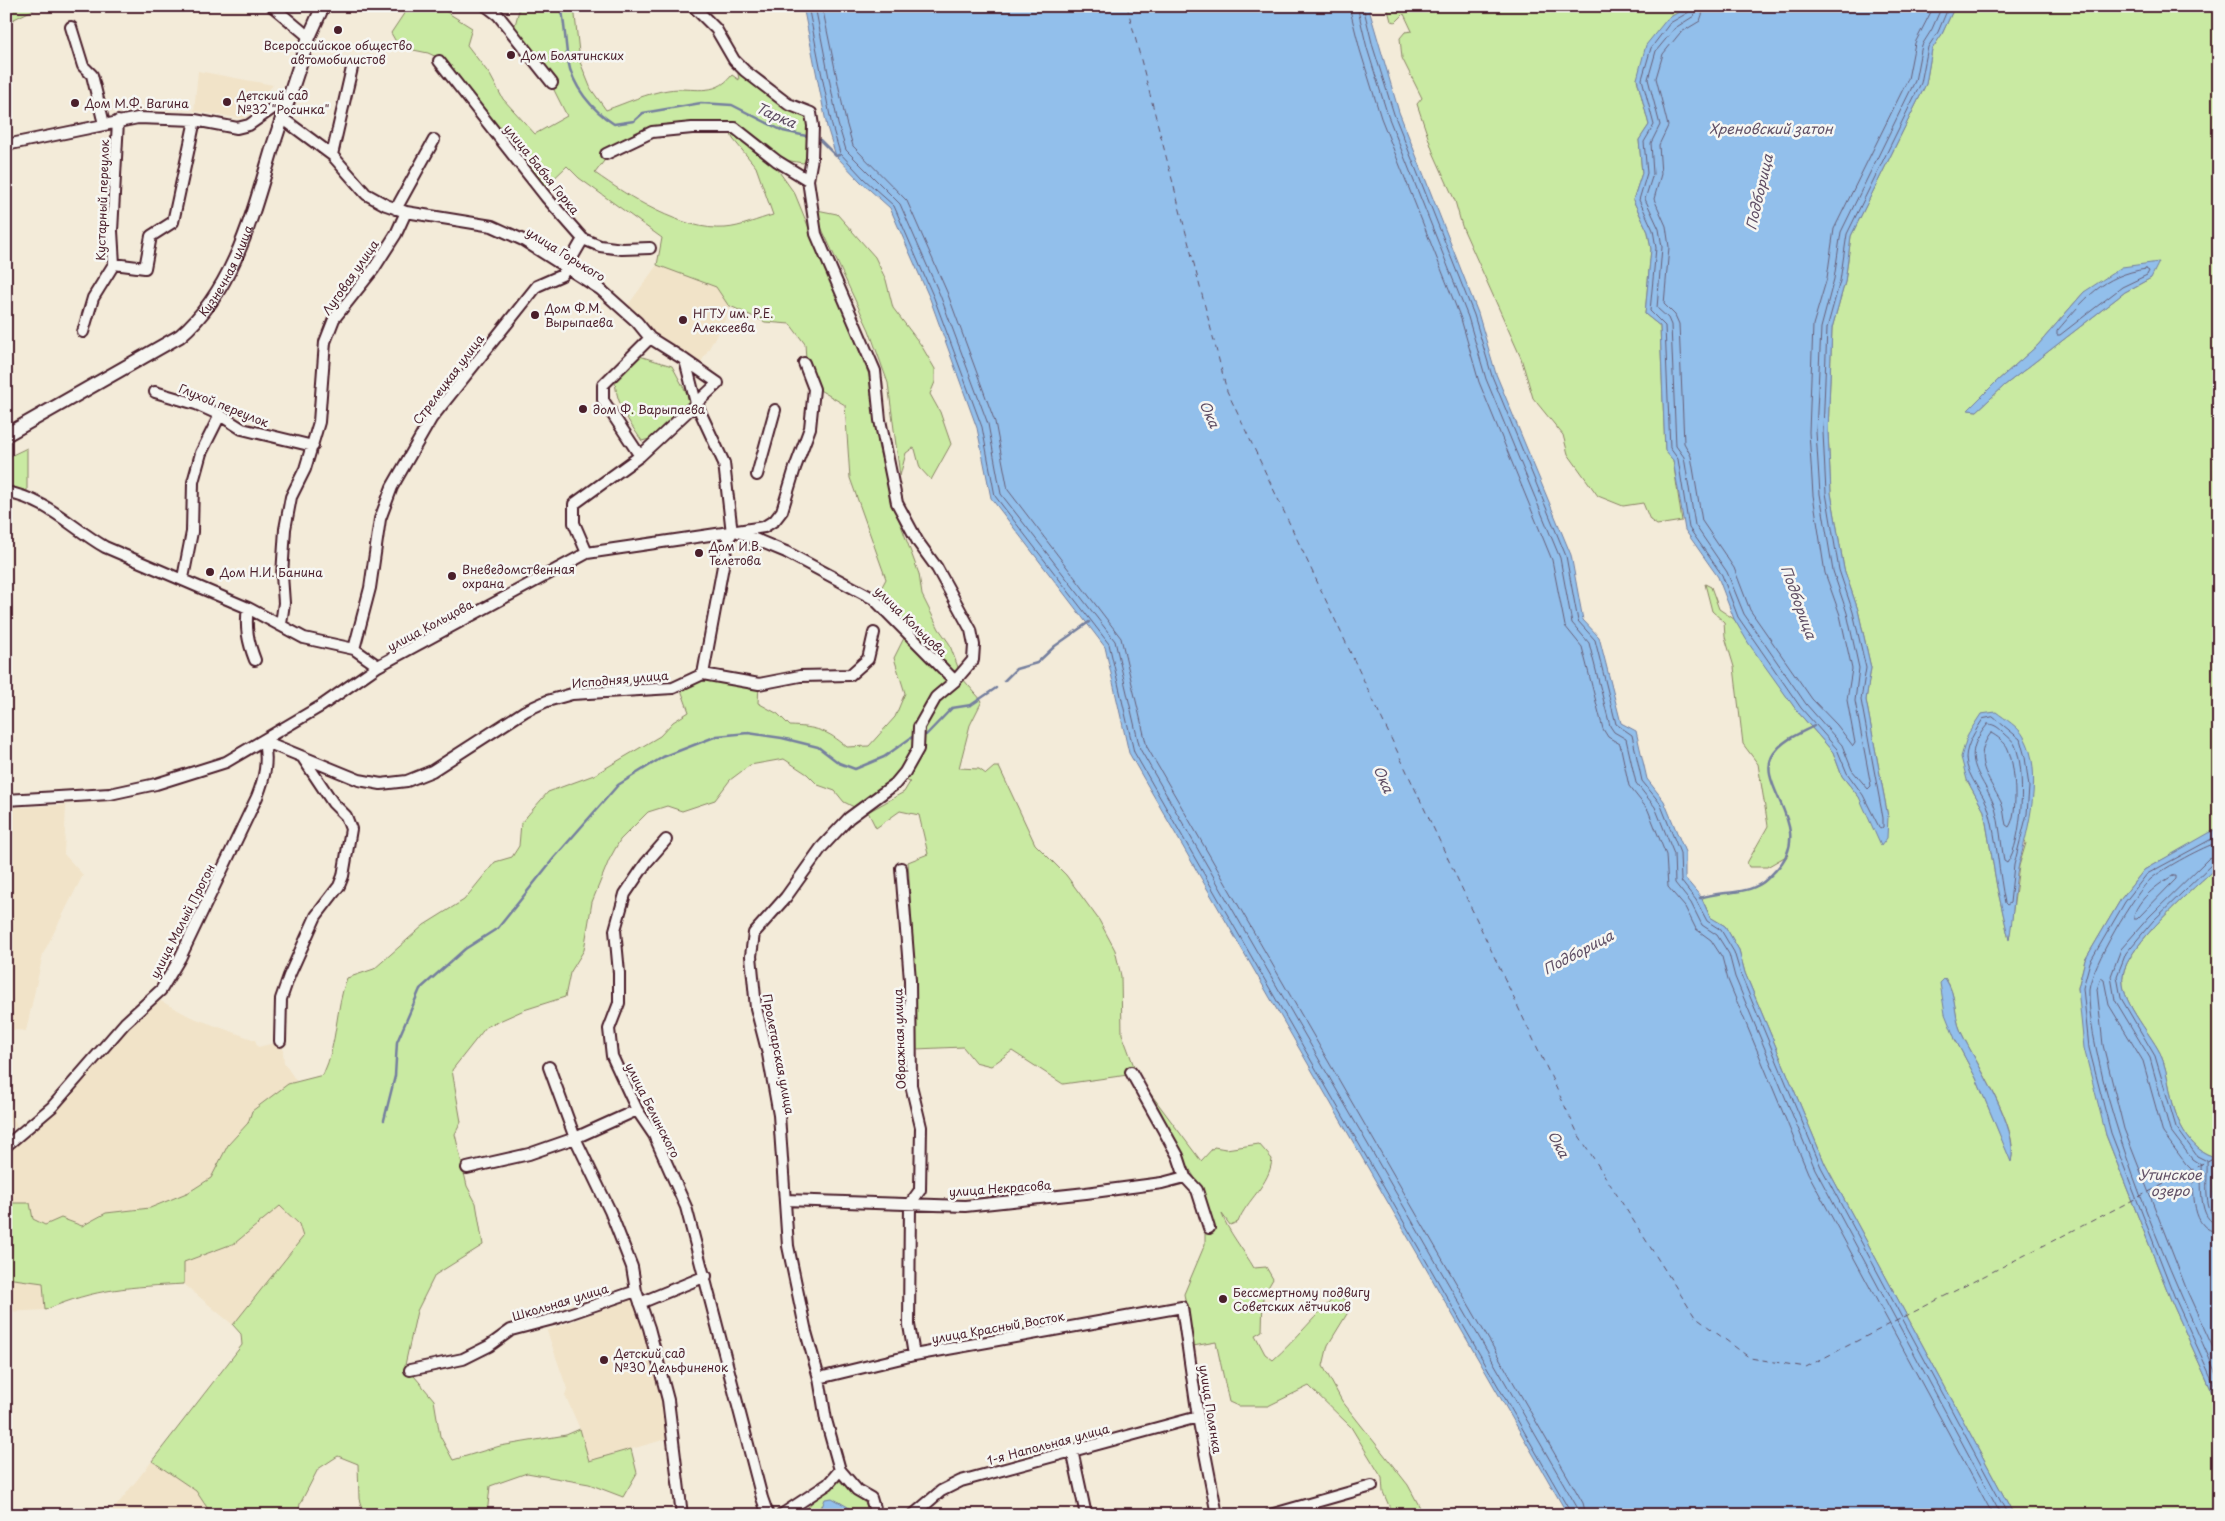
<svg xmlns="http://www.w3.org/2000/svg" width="2225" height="1521" font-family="'Playpen Sans',sans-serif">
	<rect width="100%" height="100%" fill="#f3ebd9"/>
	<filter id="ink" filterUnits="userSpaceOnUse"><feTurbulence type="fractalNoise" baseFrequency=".02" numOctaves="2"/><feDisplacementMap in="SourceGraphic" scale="10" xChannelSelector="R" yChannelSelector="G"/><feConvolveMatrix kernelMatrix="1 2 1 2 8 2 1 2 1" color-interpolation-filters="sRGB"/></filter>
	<g filter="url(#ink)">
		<!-- built -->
		<path fill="#f1e3c8" d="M198,71l75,14 -29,34 -50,-8z
			M657,265l59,22 12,18 1,8 -30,53 -52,-39 1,-1 -22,-18z
			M66,805l-2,49 19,21 -40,79 -17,77 -20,-2v-221z
			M159,1000l32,17 64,23 3,7 24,-6 2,22 13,19 -10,3 -35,26 -4,12 -20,22 -17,33 -22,14 -39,16 -44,5 -24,13 -21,-8 -16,7 -39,-22v-55l136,-135z
			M6,1100l11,26 -5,2 -6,-14z
			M280,1205l19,19 4,13 -70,88 -49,-41v-22l51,-19z
			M6,1278l37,5 2,27 -39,2z
			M636,1297l34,141 -81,23 -9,-32 -15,-34 2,-6 -20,-58z
			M152,1461l44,30 16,24h-103z"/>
		<!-- green -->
		<path fill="#c9eaa2" stroke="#8a8466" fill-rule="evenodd" d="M6,6h35l-35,17z
			M409,6h28l35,22 -5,17 23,30 13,24 32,35 32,-18 -14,-28 3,-4 -43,-51 7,-27h54l6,56 11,27 15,21c20,-7 41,-17 62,-20 25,-4 46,8 64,-15l7,5 -2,-13 58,46 12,3 3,12v29l-7,6 -25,-4 -47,-34 -81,3 -43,29 -12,16c34,24 87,58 130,55 16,-1 33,-9 48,-13l-17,-48 -23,-28 -3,-7 8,1 37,33 20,28 74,181 9,70 13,53 28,76 3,21 17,34 10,14 13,35 20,23 -12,24 -11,43 20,1 7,5 8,-7h5l36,77 31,31 33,45 16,30 6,26 1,58 16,43 63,84 13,-14 12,2 33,-5 13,15c-2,26 -25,40 -34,63l-8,3 -8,-11c5,16 23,38 32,54l12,-1 7,12 -10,17 -1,35 -7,4 10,19 8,6c24,-21 43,-47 67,-67l10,16 -22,36 -5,21 19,35 66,84 16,30h-31l-10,-23 -1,-14 -31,-51 -42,-41 -41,20h-30l-9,-4 -13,-60 -23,4 -9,-52 21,-50v-15l9,-2 -13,-38 -66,-115 -72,10 -51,-33 -21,15 -16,-4 -12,-15 -48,2 -1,-90 -6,-97 20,-8 -9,-39 -19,-4 -24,17 -8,-16 36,-20 6,-10 -9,-4 -24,12 -23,17 -10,-5 -9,-11 -17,-6 -11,-11 -23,-15 -34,6 -20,15 -15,20 -33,11 -15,-5 -19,6 -28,28 -11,20 -17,42 -8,48 -14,23 -5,24 -41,13 -38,17 -34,43 9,52 -6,12 12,52 9,17 7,42 -48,30 -18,36 -12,54 29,35 6,36 13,24 47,-14 66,-11 14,-6 9,32 42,-12 6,24 -14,24 -34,-13 -62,-11 -37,13 -3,29h-123l-5,-16 -1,-35 -20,-8 -20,13 -18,35 -2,11h-86l-16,-24 -44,-30 90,-116 -1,-11 -8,-9 70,-88 -4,-13 -19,-18 -45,37 -51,19v22c-53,3 -88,4 -139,26l-2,-27 -37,-5v-75h24l3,16 12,6 16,-7 21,8 24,-13 44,-5 39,-16 22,-14 17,-33 20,-22 4,-12 36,-27 35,-9c15,-32 12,-66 24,-97l27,-9 50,-44 40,-25 31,-38 17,-5 7,-11 2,-23 27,-31 46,-17 66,-39 13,-14 16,-10 -9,-25 23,-11 56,9 -1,18 20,11 12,12c26,1 37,4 57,21l22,-1 26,-29 10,-24 -11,-35 15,-30 -32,-32 9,-17 -36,-101 -5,-73 -27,-16 -12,-30 -1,-15 -15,-20 -25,-2 -37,-17 -12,-18 -59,-22 5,-27 -83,-60 -12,-12 -23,22 -103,-129 -13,-6 -29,-6 -8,-14z
			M1387,6h302l-22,13 -30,60 12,46 -10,15 3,33 -9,27 15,32 3,17 -6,65 15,12 5,124 8,10 9,61 -25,4 -7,-5 -7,-17 -20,3 -25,-10 -30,-42 -5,-19 -30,-37 -12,-40 -59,-132 -7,-25 -22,-49 -16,-48 5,-6 -20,-40 -2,-20 5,-6 7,-1 -8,-17 -8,8 -5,-1z
			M1955,6h264v832l-3,-8 -72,40 -23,29 -36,61 -7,28 28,147 65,165 48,107v108h-205l-189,-351 -80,-191 -6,-23 -14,-24 -14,-8 -10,-21c19,-5 43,-3 61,-13 10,-7 19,-20 26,-29l-21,12h-18l-2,-4 21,-37 -10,-62 -15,-20 -9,-77 -9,-30 -1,-15 -12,-11 -7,-27 6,3 8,22 15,10 63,92 36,41 9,24 17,21 29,20 -22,-117 5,-32 -13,-58 -14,-41 -13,-76 -3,-61 4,-104 13,-46 6,-46 75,-152 6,-35 10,-15zM2151,278l-26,14 -120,93 -28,26 -8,-1 27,-28 42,-37 46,-53zM1967,780l59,63 -7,23 -10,73 -12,-52 -13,-76zM1945,978c12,16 8,36 16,54 14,30 60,97 50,129l-35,-83 -21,-39z
			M817,210l20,4 38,43 11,23 7,28 28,37 14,24v13l-5,12 10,18 11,32 -20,36 -11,-12 -5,-19 -2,-1 -7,5 -6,23 -12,-93 -19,-53 -48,-103z
			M636,355l36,11 20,37 -32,33 -18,5c-13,-19 -26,-37 -27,-61z
			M27,448v44l-21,-2v-32z
			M2219,865v361l-6,-34 -1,-36c-14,-4 -24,-17 -31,-30 -12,-22 -11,-51 -21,-73 -11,-22 -41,-53 -37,-78 4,-30 72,-88 96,-110z
			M836,1478l30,26 4,11h-17l-13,-13 -19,4 -2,9h-19z"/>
		<!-- water -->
		<path fill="#92bfeb" stroke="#757f9e" d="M803,6h565l31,106 79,201 18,61 75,181 12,65 16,17 22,86 15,8 11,48 17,22 21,51v26l16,19 9,20 15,9 14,24 6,23 80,191 189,351h-446l-439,-762 -24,-106 -114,-149 -14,-70 -47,-129 -40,-91 -29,-26 -25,-26 -9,-29z
			M1689,6h266l-13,28 -10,15 -6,35 -75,152 -6,46 -13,46 -4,104 3,61 13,76 14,41 13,58 -5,32 22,117 -1,21 -6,8 -22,-49 -17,-21 -9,-24 -36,-41 -48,-67 -15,-25 -16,-42 -33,-47 -12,-70 -8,-9 -5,-125 -15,-12 6,-65 -3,-17 -15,-32 9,-27 -3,-33 10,-15 -12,-46 9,-34 21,-26z
			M2159,262l-8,16 -26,14 -120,93 -28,26 -9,-1 28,-28 42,-37 46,-53 38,-25z
			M1996,712c9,7 23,15 28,25 20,35 4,92 -5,127 -6,25 -5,51 -10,76l-12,-53 -13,-76 -17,-31 -6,-23 7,-23 13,-20z
			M2216,829l3,9v27c-24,22 -92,80 -96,110 -4,25 26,56 37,78 10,22 9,51 21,73 7,13 17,26 31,30l1,36 6,34v181l-48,-107 -65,-165 -22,-87 -6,-60 7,-28 36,-61 23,-29z
			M1945,978c13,20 8,36 16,54 15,32 59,96 50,130l-35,-84 -21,-39 -10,-25 -5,-31z
			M832,1498l16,9 5,8h-34l6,-16z"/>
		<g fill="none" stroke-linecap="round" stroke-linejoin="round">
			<!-- shore -->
			<path stroke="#675f78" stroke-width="1" d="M808,6l24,120 8,27 24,26 30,27 40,92 48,129 13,69 114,148 25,108 438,763
				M815,6l23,118 8,26 54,54 40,91 48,129 13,70 114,147 25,108 437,758 2,8
				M822,6l24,116 7,24 54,55 40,91 48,130 13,68 113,148 26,109 436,756 3,12
				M1349,6l11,44 21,68 80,201 18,63 73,178 13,66 17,21 21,82 5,8 12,7 9,42 19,24 18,45 2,32 17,20 11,22 15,11 11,17 6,23 80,193 185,342
				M1357,6l10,42 21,68 80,201 18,62 74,179 12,65 17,20 21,83 4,6 12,7 10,44 19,24 19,47 1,29 16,20 11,22 15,10 12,19 6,23 80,192 186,346
				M1363,6l10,41 21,67 80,201 18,61 74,180 12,65 17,19 21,84 16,11 10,46 18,22 20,50 1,28 15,19 11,21 14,9 13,22 7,23 80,192 187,348
				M1691,6l-2,6 -19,11 -19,25 -9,31 12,46 -10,17 3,31 -8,27 14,30 3,18 -6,63 15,15 5,122 8,11 11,69 33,47 16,42 63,91 36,41 10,24 16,22 17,34 3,-2v-9l-22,-118 5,-32 -13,-56 -14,-42 -13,-77 -3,-61 4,-104 13,-47 7,-47 74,-151 7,-36 10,-15 11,-26
				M1697,6l-3,10 -19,12 -19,23 -8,28 12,46 -9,18 2,31 -8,25 14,30 3,18 -5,61 11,10 3,7 5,121 8,11 11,68 32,47 17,42 62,90 36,41 10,25 16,19 3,-3 -16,-85 4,-33 -12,-55 -14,-42 -13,-77 -4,-62 5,-104 13,-49 7,-47 74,-151 7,-36 10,-16 10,-23
				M1705,6l-5,15 -20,12 -17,21 -7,24 12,48 -9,19 2,29 -7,25 12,27 3,21 -5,57 11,11 4,9 5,119 7,13 11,65 32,47 16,42 62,89 25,26 16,21 2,-3 -8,-43 5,-31 -12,-54 -15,-42 -12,-78 -4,-63 4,-107 14,-47 7,-49 74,-150 7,-36 19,-37
				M2146,269l3,2 -2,4 -25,12 -62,48h-3v-4c27,-31 45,-56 89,-62z
				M1993,717l27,22 5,18 4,30 -2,27 -13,51 -4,38 -3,2 -2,-2c-6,-30 -8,-62 -16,-92 -4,-18 -22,-32 -23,-53 0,-13 10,-28 17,-39z
				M1988,724c7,0 12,5 16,9 4,4 9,7 11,12 11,24 8,97 -8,118l-3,-2c-3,-17 -4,-37 -9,-53 -11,-33 -39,-48 -7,-84z
				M1991,733c6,3 15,10 17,16 7,16 11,64 1,78l-3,-2c-2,-8 -2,-16 -5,-23 -12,-23 -30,-44 -10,-69z
				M2219,835l-72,39 -22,28 -35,60 -7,26 6,60 22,85 64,165 44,97
				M2219,842c-17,5 -53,25 -67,36 -17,13 -61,90 -63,111 -1,28 8,63 14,90 27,104 72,203 116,301
				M2219,855l-10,3 -60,59 -28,32 -10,27 4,24 35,58 20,72 22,29 9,6c1,16 -4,58 18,59
				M2219,862l-6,1 -60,58 -27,32 -9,23 4,22 34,58 21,71 21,29 10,5c1,16 -4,43 7,56l5,1
				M2173,876h3v3l-39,40h-3c-1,-16 26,-37 39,-43z
				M2219,1232c-29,-1 -25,-41 -26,-61l-7,-7 -23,-31 -20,-72 -34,-56 -5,-25 -3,-2 -4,11 6,56 21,84 64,164 31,68"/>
			<!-- stream -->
			<path stroke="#757f9e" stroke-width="2.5" d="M561,6c4,18 4,36 7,54 4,26 24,50 46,64l20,-3 9,-8 58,-10 31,2 51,26 28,6
				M816,139l4,1 16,16 3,-1
				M1004,681l12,-12 21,-6 18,-17 34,-24
				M926,735l26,-27 19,-3 25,-17
				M1700,898c19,-7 45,-3 62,-15 5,-3 10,-9 14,-13 42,-44 -24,-85 -2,-117 10,-14 25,-19 40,-27
				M384,1120l11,-44 2,-34 23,-53 45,-40 33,-21 56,-70 64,-73 45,-28 54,-21 31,-3 34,5 36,9 21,16 16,6 29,-12 28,-20"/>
			<!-- ferry -->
			<path stroke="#604f65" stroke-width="1" stroke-dasharray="6 5" stroke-linecap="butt" d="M1127,6l100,385 351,743 117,183 55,41 56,9 413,-211"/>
			<defs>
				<path id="minor" d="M272,6l37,31
					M486,6l12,9 54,68
					M693,6l23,23 18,31 11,11 43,33 23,9 2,13 -1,32 -4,22 8,54 59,137 5,49 17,83 21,39 19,26 34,62 3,15 -1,15 -18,21 -19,16 -17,30 -1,22 -13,23 -10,12 -46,34 -28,30 -35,49 -32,36 -3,23 5,52 12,46 11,61 9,131 18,86 13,46 7,42 14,50 17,20 14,8 5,17
					M71,27l12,39 9,9 12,49
					M439,61l107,136 37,42 17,7 22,3 28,-1
					M282,118l50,37 34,39 20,11 20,7 86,14 31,14 77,49 37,33 13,16 35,22 11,43 28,60 8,70 -4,6 -25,135
					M6,145l132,-27 57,2 42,8 12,-3 40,-28
					M606,154l46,-22 40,-4h43l42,33 31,19
					M332,155l20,-87
					M396,209l38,-69
					M114,264l31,4 6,-32 22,-14 22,-102
					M83,332l10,-34 21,-34 -2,-33 6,-110
					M155,392l41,12 24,11 22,14 71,17
					M640,456l-37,-56v-15l47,-47
					M757,475l18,-65
					M6,492c42,8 63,34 99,55l143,61 56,30 50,11 24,17
					M738,532l48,20 88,47 81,82
					M587,553l-13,-30v-19l66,-48 78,-73 -33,-23
					M183,578l9,-46 1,-50 8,-29 19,-38
					M248,608c-3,19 0,34 7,52
					M281,624l3,-21 -2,-28 3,-46 6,-32 14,-28 14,-47 6,-80 9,-23 39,-49 23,-36 10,-22
					M354,649l16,-61 10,-69 12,-32 39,-68 106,-133 25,-11 21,-36
					M264,741l95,39 22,4 26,-3 25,-10 93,-60 22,-10 25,-7 101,-6 30,-14 56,10 41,-8 50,-1 18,-16 6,-26
					M6,800l104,-6 46,-10 70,-22 95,-56 57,-40 209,-113 177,-26 11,-7 7,-9 13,-43 15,-40 4,-39 -10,-26
					M666,840l-20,23 -21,31 -10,36 4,43v30l-10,26 3,27 25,54 17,25 32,72 76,291 6,17
					M901,868l9,112 1,105 10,42 -1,63 -10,14 -1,121 5,30
					M280,1041l1,-42 8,-23 27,-60 23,-30 4,-10 8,-47 -5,-13 -13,-13 -30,-45
					M549,1067l26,71 35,73 22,56 4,24 13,37 19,72 14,115
					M1131,1072l47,84 7,21 12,13 12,38
					M6,1146l46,-39 73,-84 36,-33 19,-32 77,-161c8,-20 11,-35 7,-56
					M467,1168l62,-14 46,-16 62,-28
					M785,1200l180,6 121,-13 76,-10 23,-6
					M640,1303l66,-27
					M410,1370l53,-11 26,-13 22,-16 46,-12 79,-27
					M819,1378l95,-23 268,-48 16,110 19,98
					M1072,1450l14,65
					M781,1515l47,-31 12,-14
					M913,1515l28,-24 20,-10 237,-64
					M1270,1515l102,-29"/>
				<g id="major">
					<path id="s1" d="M6,435l174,-99c55,-47 73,-124 93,-190 12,-37 24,-73 36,-109l14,-31"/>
				</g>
			</defs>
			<!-- minor casing -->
			<use href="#minor" stroke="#4a1f2b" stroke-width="14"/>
			<!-- major casing -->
			<use href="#major" stroke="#4a1f2b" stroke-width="16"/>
			<!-- minor -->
			<use href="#minor" stroke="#f6f6f2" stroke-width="10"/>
			<!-- major -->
			<use href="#major" stroke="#f6f6f2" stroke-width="12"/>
		</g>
	</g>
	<!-- markers -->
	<g fill="#4a1f2b" stroke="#f6f6f2" stroke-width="2">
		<circle cx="338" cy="30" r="5"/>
		<circle cx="511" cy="55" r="5"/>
		<circle cx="227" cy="102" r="5"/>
		<circle cx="75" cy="103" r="5"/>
		<circle cx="535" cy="315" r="5"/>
		<circle cx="683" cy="320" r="5"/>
		<circle cx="583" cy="409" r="5"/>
		<circle cx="699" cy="553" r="5"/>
		<circle cx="210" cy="572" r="5"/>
		<circle cx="452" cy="576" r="5"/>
		<circle cx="1223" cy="1299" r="5"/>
		<circle cx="604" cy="1360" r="5"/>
	</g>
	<g text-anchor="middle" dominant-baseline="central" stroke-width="5" stroke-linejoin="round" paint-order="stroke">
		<!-- poi labels -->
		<g font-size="12" fill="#4a1f2b" stroke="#f6f6f2" text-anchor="start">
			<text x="338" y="45" text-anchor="middle">Всероссийское общество<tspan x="338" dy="14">автомобилистов</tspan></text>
			<text x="521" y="55">Дом Болятинских</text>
			<text x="237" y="95">Детский сад<tspan x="237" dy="14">№32 "Росинка"</tspan></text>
			<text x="85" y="103">Дом М.Ф. Вагина</text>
			<text x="545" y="308">Дом Ф.М.<tspan x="545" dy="14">Вырыпаева</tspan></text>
			<text x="693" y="313">НГТУ им. Р.Е.<tspan x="693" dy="14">Алексеева</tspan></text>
			<text x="593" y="409">дом Ф. Варыпаева</text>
			<text x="709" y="546">Дом И.В.<tspan x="709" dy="14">Телетова</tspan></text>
			<text x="462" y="569">Вневедомственная<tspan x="462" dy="14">охрана</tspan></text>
			<text x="220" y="572">Дом Н.И. Банина</text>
			<text x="1233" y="1292">Бессмертному подвигу<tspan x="1233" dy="14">Советских лётчиков</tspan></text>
			<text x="614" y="1353">Детский сад<tspan x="614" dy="14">№30 Дельфиненок</tspan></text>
		</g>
		<!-- street labels -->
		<g font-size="12" fill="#4a1f2b" stroke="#f6f6f2">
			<text transform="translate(542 169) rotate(51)">улица Бабья Горка</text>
			<text transform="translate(102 200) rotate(-88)">Кустарный переулок</text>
			<text transform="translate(566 254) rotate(32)">улица Горького</text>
			<text stroke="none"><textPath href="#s1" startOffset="281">Кузнечная улица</textPath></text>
			<text transform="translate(350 277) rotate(-55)">Луговая улица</text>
			<text transform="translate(448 379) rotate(-53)">Стрелецкая улица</text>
			<text transform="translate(224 405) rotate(22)">Глухой переулок</text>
			<text transform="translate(911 621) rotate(44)">улица Кольцова</text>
			<text transform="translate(430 625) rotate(-28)">улица Кольцова</text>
			<text transform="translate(620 679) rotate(-5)">Исподняя улица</text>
			<text transform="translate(182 921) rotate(-63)">улица Малый Прогон</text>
			<text transform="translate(899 1039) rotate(-92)">Овражная улица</text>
			<text transform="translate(779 1054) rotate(79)">Пролетарская улица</text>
			<text transform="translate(653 1110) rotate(63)">улица Белинского</text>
			<text transform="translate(1000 1188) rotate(-4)">улица Некрасова</text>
			<text transform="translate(560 1302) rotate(-17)">Школьная улица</text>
			<text transform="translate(998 1327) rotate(-10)">улица Красный Восток</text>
			<text transform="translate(1211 1409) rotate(81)">улица Полянка</text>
			<text transform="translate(1048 1444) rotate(-15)">1-я Напольная улица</text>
		</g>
		<!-- water labels -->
		<g font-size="14" font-style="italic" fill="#604f65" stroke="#f6f6f2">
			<text transform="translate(776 115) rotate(23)">Тарка</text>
			<text x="1771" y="128">Хреновский затон</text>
			<text transform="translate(1759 192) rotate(-77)">Подборица</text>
			<text transform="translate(1210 414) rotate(66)">Ока</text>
			<text transform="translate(1799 602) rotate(70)">Подборица</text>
			<text transform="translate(1384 779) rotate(66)">Ока</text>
			<text transform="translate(1578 952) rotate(-28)">Подборица</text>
			<text transform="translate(1559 1144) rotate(62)">Ока</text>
			<text x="2170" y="1174">Утинское<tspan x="2170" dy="16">озеро</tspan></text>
		</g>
	</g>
	<!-- margin -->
	<rect width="2225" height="1521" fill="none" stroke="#f6f6f2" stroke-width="25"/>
	<rect x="12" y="12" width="2200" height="1496" fill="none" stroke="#4a1f2b" stroke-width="2" filter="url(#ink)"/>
</svg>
